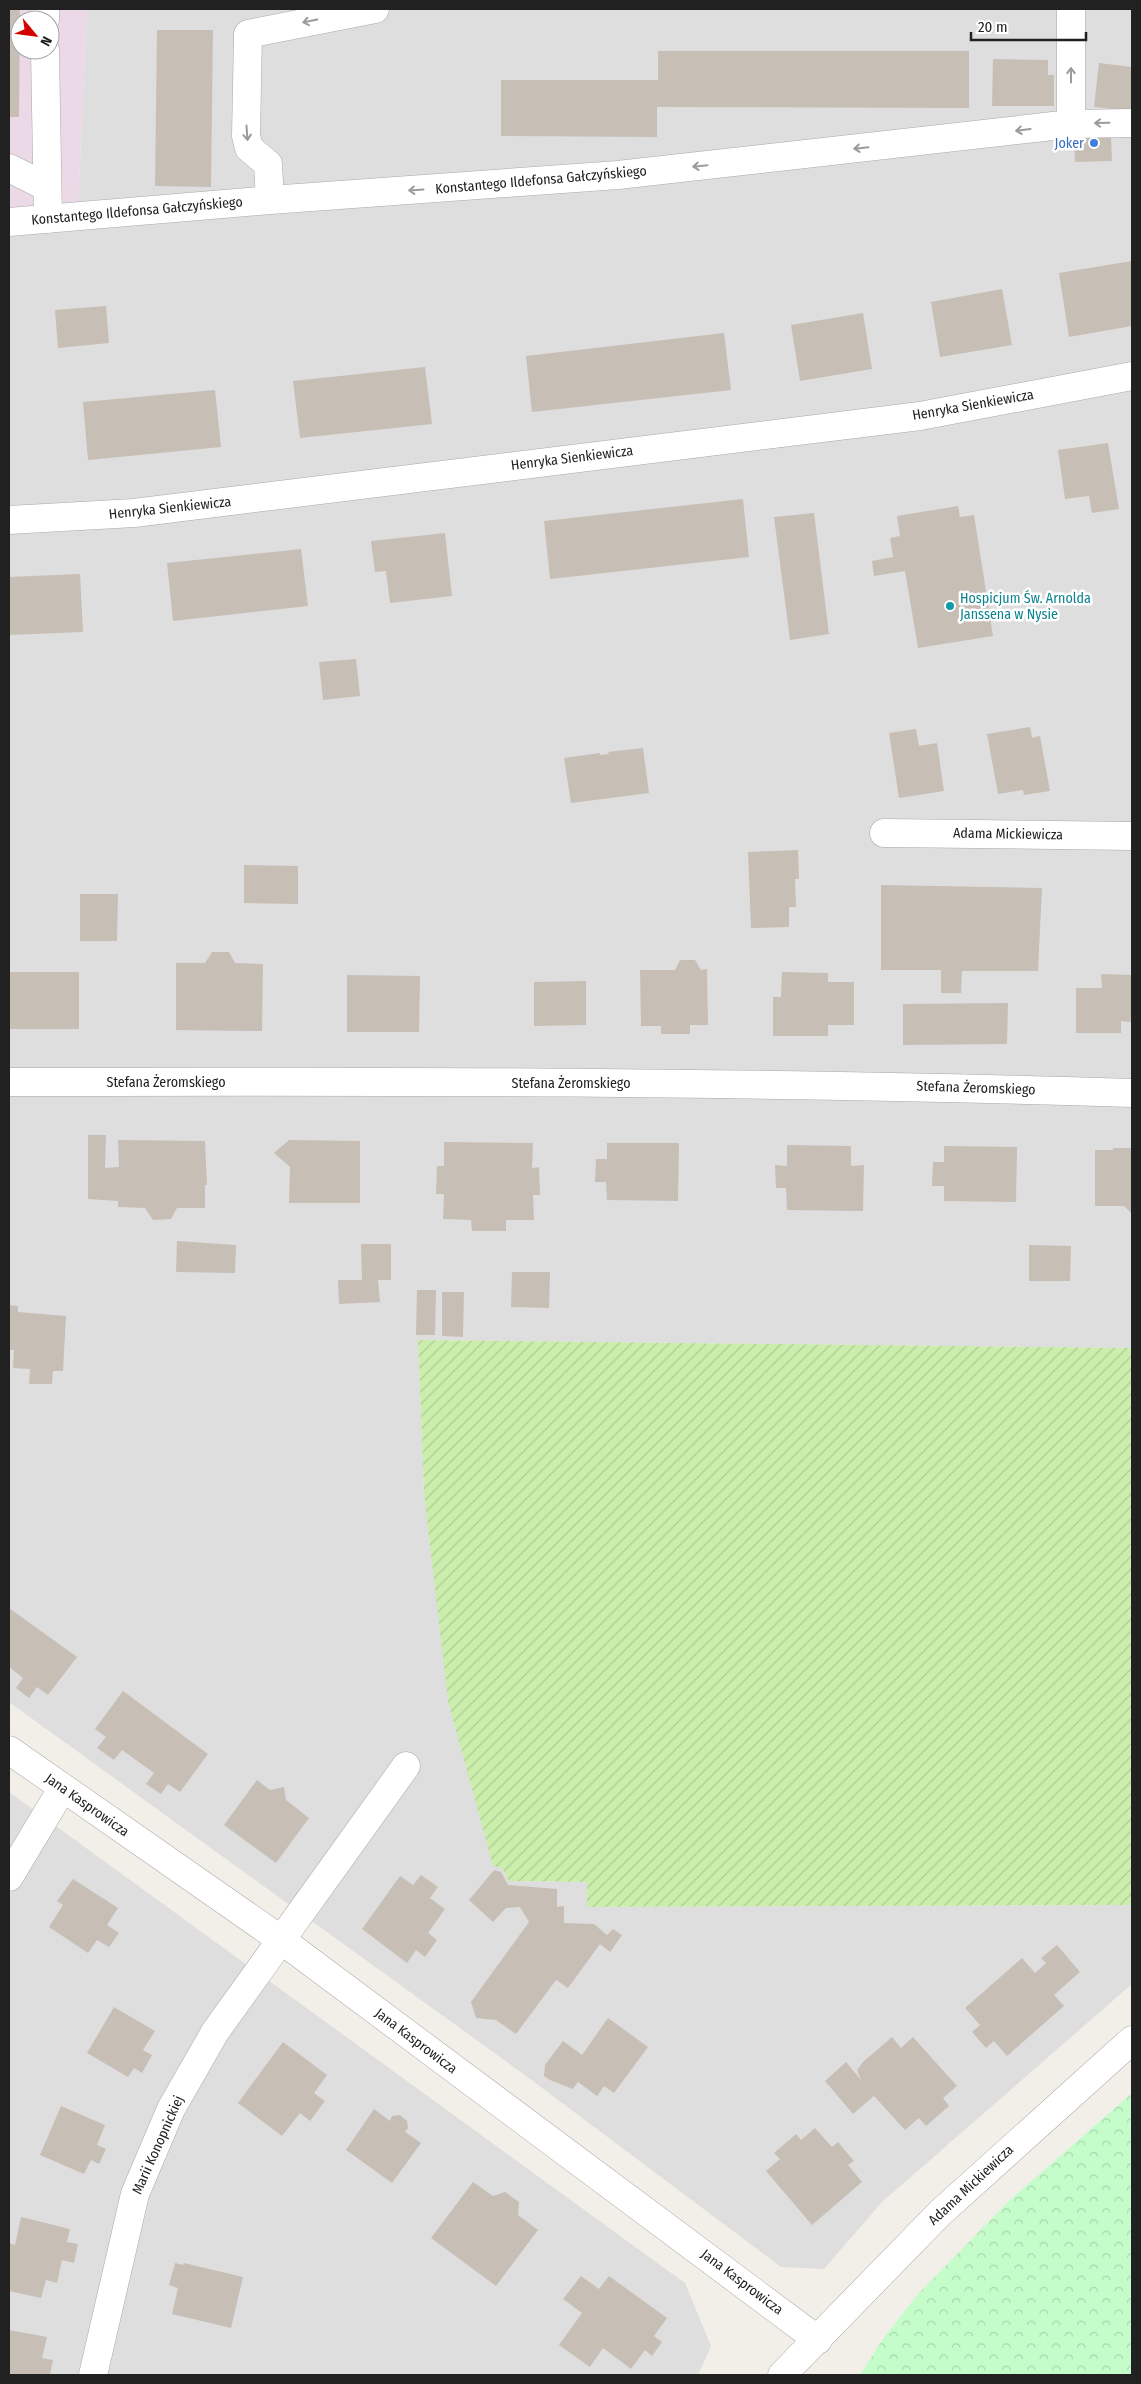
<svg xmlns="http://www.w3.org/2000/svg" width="1141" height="2384" font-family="'Fira Sans Condensed',sans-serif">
	<defs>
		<pattern id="park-crowns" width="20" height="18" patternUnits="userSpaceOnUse" patternTransform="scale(1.25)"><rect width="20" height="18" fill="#c4fcca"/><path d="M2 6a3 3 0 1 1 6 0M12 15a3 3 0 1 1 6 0" fill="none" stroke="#a8d8ad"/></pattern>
		<pattern id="garden-furrows" width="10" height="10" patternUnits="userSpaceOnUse" patternTransform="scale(1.25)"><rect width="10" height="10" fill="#cbeeac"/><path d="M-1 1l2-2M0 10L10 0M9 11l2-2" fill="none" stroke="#aecc94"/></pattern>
	</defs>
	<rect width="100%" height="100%" fill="#f2efe8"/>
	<!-- residential -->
	<path fill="#dfdede" d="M87,9h1045v1339l-714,-8 6,153 78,375 7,13 78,1 1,25 544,-2v79l-250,218 -58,67 -43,-2 -259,-194 -513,-371v-1492l69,-5z
		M9,1792l676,491 26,63 -13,29h-689z"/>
	<!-- industrial -->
	<path fill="#ebd9e8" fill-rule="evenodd" d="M9,9h78l-9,196 -69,5zM20,20h30v30h-30z"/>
	<!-- park -->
	<path fill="url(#park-crowns)" d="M1132,2093v282h-272l23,-36 34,-44 93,-95z"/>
	<!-- garden -->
	<path fill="url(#garden-furrows)" d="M418,1340l714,8v557l-545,2v-25l-78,-1 -7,-13 -9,-2 -45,-165 -24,-208z"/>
	<!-- building -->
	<path fill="#c7beb6" d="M9,9h11l-1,108h-10z
		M157,30h56l-2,157 -56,-1z
		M658,51h311v57l-312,-1v30l-156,-1v-56h157z
		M993,59l55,1v15h6v31h-62z
		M1099,63l33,4v44l-38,-4z
		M1111,137l1,24 -37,1 -1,-24z
		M1132,261v65l-63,11 -10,-64z
		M1002,289l10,56 -72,12 -9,-55z
		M106,306l3,37 -51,5 -3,-38z
		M863,313l9,56 -72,12 -9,-56z
		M724,333l7,57 -199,22 -6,-56z
		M425,367l7,57 -132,14 -7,-57z
		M215,390l6,57 -133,13 -5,-58z
		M1108,443l11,66 -27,4 -3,-17 -24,3 -7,-49z
		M743,499l6,58 -199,22 -6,-58z
		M958,506l2,11 14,-2 19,121 -75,12 -13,-77 -31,5 -2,-15 21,-4 -3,-19 10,-2 -3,-20z
		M814,513l15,121 -39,6 -16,-123z
		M445,533l7,63 -62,7 -4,-32 -11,1 -4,-31z
		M301,549l7,57 -135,15 -6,-58z
		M80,574l3,58 -74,3v-58z
		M356,659l4,37 -37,4 -4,-38z
		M1030,727l2,11 8,-2 10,55 -26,4 -1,-5 -25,4 -11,-60z
		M916,729l3,17 18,-3 7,48 -45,7 -10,-65z
		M643,748l6,45 -78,10 -7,-45 36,-5v2l9,-1 -1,-2z
		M798,850l1,29h-4l1,28h-7v20l-38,1 -3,-76z
		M244,865l54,1v38l-54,-1z
		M881,885l161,3 -4,83h-76l-1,22h-20v-23h-60z
		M80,894h38l-1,47h-37z
		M212,952h17l6,11 28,1 -1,67 -86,-1v-67h29z
		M680,960h15l6,10 6,-1 1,56h-18v9h-29v-8h-20l-1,-56h35z
		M9,972h70v57h-70z
		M782,972l46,1v9h26v43h-26v11h-55v-39h8z
		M1101,974l31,1v47l-11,-1v12h-45v-45h26z
		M347,975l73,1 -1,56h-72z
		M586,981v44l-52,1v-44z
		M1008,1003l-1,41 -104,1v-41z
		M88,1135h18l-1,33 14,-1 -1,-27 87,1 2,44h-2v23h-28l-6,11 -18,1 -8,-12 -27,-1v-6l-30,-2z
		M289,1140l71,1v62h-71l1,-36 -16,-14z
		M444,1142l89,1 -1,25 7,-1 1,28h-7l1,25h-28v11h-34l-1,-11 -28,-1 1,-25h-8l1,-28h7z
		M607,1143h72l-1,58 -71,-1 -1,-18h-11l1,-23h11z
		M787,1145l64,1v20l13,-1 -1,46 -76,-1 -1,-22h-10l-1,-23 12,1z
		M944,1146l73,1 -1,55 -72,-1v-15h-12l1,-24h11z
		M1113,1148h19v66l-8,-8h-29v-56h18z
		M177,1241l59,4 -1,28 -59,-1z
		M361,1244h30v36h-13l2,22 -41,2 -1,-24h24z
		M1029,1245l42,1 -1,35h-41z
		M512,1272h38l-1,36 -38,-1z
		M417,1290h19l-1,45h-19z
		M442,1292h22l-1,45 -21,-1z
		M9,1305l9,1v6l48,4 -3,55h-10l-1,13h-23l1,-15 -17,-1 1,-18h-5z
		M9,1608l68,49 -29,38 -11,-8 -8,11 -13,-10 7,-10 -14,-11z
		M123,1691l85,63 -28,38 -12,-8 -7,10 -15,-10 8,-11 -32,-23 -8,10 -17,-12 9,-11 -11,-8z
		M257,1780l13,10 14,-3 2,13 23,18 -33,45 -52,-38z
		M494,1870l7,2 7,13 49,4v18l7,-1v17l30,1 13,11 6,-6 9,6 -12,17 -10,-8 -32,44 -12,-8 -40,54 -20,-14 -20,-2 -5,-16 58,-80 -9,-15 -14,1 -13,14 -24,-22z
		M421,1875l17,12 -8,11 15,11 -17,24 9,7 -12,17 -9,-7 -9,13 -45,-34 38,-53 13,9z
		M73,1879l45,29 -11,17 12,8 -10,14 -12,-7 -9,13 -39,-26 14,-22 -6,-4z
		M1057,1945l23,27 -26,23 10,11 -57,50 -13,-15 -8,7 -14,-16 8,-7 -15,-17 57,-50 13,15 11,-10 -5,-5z
		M114,2007l41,24 -12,19 9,5 -10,18 -8,-5 -6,9 -41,-24z
		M608,2018l40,29 -34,46 -10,-7 -7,10 -19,-14 -5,7 -23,-9 -6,-4 1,-11 18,-24 19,14z
		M892,2037l9,11 12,-11 44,49 -14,12 6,8 -23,20 -7,-8 -14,12 -31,-34 -21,18 -28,-33 21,-19 15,18 -4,-10 6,-8z
		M283,2042l44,33 -13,18 11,8 -15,20 -10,-8 -18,23 -44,-33z
		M61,2106l44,19 -8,20 9,4 -7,15 -8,-4 -7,14 -44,-19z
		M374,2109l16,12 2,-5 8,-1 7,6 1,7 -3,4 16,11 -29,40 -46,-33z
		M815,2128l17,19 6,-5 16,19 -6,4 14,17 -50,43 -46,-54 14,-12 -6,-6 22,-19 5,6z
		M473,2182l20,14 12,-4 14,10 -1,13 20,15 -42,56 -65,-48z
		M21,2217l49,12 -3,13 11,2 -4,19 -12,-3 -5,23 -11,-3 -5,18 -32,-7v-48l6,2z
		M175,2263l8,2 1,-2 59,14 -12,51 -59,-14 6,-26 -9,-3z
		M581,2276l18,13 10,-13 58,42 -13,18 8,6 -10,14 -7,-6 -14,19 -28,-21 -13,19 -31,-22 23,-32 -19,-14z
		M9,2330l38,7 -5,21 11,2 -3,15h-41z"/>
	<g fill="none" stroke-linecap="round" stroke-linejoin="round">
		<defs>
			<path id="minor" d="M45,9v11
				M1071,9v115
				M45,50l3,169
				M9,168l38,19
				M270,200l-2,-36 -19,-16 -3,-12 2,-102 127,-25
				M9,222l261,-22 348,-25 453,-51 61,-1
				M9,520l125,-7 786,-97 212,-40
				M884,833l248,3
				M9,1082c375,-1 749,-1 1123,11
				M9,1750l271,189 538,401
				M9,1877l53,-88
				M93,2375l42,-181 36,-85 44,-77 191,-266
				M782,2375l158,-162 192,-173"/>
		</defs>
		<!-- minor casing -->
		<use href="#minor" stroke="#a8a8a8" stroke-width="29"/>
		<!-- minor -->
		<use href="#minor" stroke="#fff" stroke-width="28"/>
	</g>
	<!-- one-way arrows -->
	<defs><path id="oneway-shaft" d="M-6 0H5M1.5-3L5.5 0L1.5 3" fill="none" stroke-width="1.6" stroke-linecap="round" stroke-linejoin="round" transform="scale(1.25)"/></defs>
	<g stroke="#9b9b9b">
		<use href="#oneway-shaft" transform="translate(310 21) rotate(168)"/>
		<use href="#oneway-shaft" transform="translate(1071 75) rotate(-90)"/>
		<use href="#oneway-shaft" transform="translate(1102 123) rotate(179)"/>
		<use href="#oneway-shaft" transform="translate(1023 130) rotate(173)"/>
		<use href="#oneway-shaft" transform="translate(247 133) rotate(86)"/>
		<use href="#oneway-shaft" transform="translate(861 148) rotate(174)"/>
		<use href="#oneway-shaft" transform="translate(700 166) rotate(174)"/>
		<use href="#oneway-shaft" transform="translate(416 190) rotate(176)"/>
	</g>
	<!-- markers -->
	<circle fill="#3f7fe0" stroke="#fff" stroke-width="2" cx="1094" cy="143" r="5"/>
	<circle fill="#0f9aa8" stroke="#fff" stroke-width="2" cx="950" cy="606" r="5"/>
	<g text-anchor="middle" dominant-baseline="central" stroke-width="5" stroke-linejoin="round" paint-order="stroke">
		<!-- shop labels -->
		<g font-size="14" fill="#366cbe" stroke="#fff" text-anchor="end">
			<text x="1084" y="143">Joker</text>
		</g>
		<!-- street labels -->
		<g font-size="14" fill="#212121" stroke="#fff">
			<text transform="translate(541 180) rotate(-5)">Konstantego Ildefonsa Gałczyńskiego</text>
			<text transform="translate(137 211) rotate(-5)">Konstantego Ildefonsa Gałczyńskiego</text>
			<text transform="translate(973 405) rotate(-10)">Henryka Sienkiewicza</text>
			<text transform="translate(572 458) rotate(-7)">Henryka Sienkiewicza</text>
			<text transform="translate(170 508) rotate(-6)">Henryka Sienkiewicza</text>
			<text transform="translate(1008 834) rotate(1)">Adama Mickiewicza</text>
			<text x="166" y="1082">Stefana Żeromskiego</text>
			<text x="571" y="1083">Stefana Żeromskiego</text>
			<text transform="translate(976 1088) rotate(2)">Stefana Żeromskiego</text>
			<text transform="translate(87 1805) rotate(35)">Jana Kasprowicza</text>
			<text transform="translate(416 2041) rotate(37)">Jana Kasprowicza</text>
			<text transform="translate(158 2145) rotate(-66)">Marii Konopnickiej</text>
			<text transform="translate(971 2185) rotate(-43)">Adama Mickiewicza</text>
			<text transform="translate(742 2282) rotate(37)">Jana Kasprowicza</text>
		</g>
		<!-- culture labels -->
		<g font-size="14" fill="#0d838f" stroke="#fff" text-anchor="start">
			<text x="960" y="598">Hospicjum Św. Arnolda<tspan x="960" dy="16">Janssena w Nysie</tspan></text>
		</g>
	</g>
	<!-- border -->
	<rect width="1141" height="2384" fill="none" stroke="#212121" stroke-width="20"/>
	<!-- north arrow -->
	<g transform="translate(35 35) rotate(119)"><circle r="24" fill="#ffffff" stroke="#a6a6a6"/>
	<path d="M0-4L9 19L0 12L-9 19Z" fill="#d30300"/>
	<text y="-8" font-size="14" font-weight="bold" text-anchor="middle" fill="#212121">N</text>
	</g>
	<!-- scale -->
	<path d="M971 32v8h115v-8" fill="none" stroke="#212121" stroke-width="2.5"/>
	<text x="978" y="32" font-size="15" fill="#212121" stroke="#ffffff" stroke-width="4" paint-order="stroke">20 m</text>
</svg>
